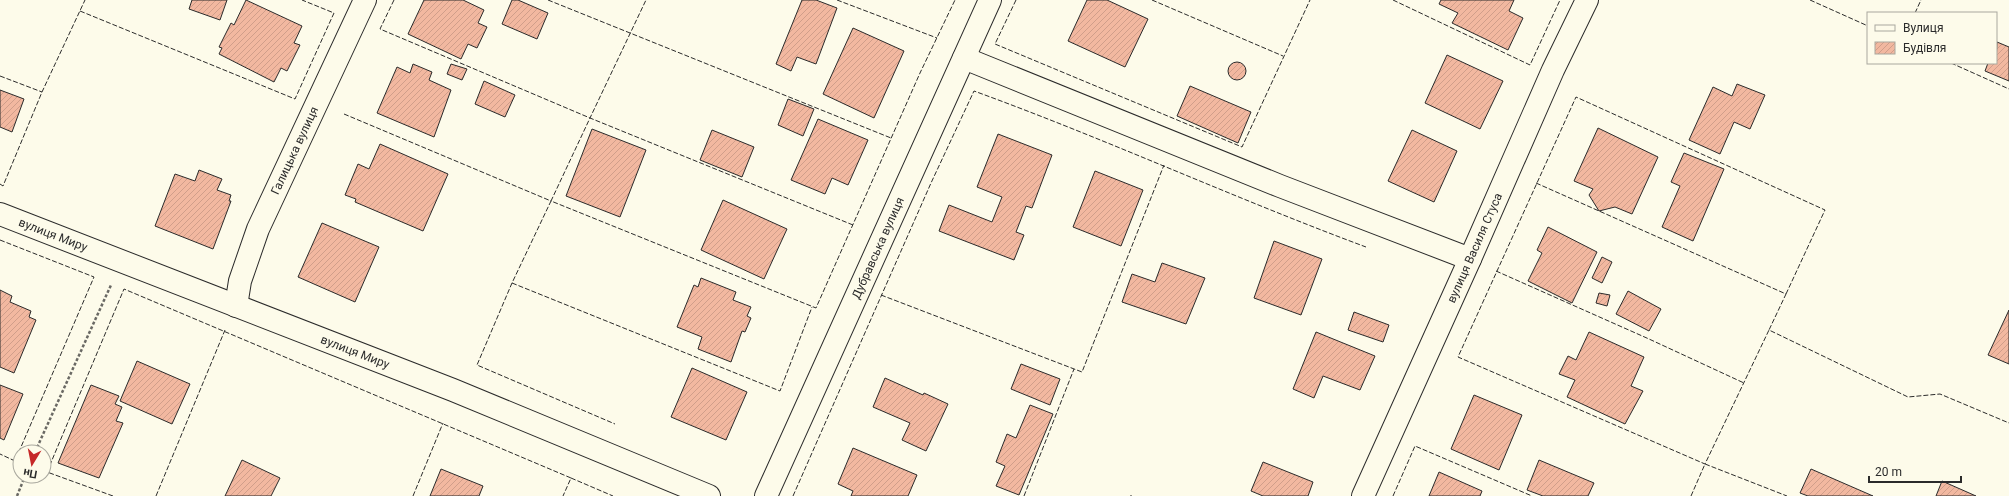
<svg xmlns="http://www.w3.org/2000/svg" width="2009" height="496" font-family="Roboto,sans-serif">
	<defs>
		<pattern id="building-hatch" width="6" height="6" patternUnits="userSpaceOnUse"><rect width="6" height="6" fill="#f2b8a0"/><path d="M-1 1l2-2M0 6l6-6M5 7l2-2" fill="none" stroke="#d09e8a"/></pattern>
	</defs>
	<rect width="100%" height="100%" fill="#fdfbea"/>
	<!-- building -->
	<path fill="url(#building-hatch)" stroke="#2b2b2b" d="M192,0h35l-7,20 -31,-11z
		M246,0l56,26 -8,17 6,2 -13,26 -6,-3 -7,14 -55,-28 3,-6 -3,-1 12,-24 3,2z
		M424,0h39l21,10 -6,13 9,4 -10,21 -9,-4 -7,15 -53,-25z
		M512,0h6l30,13 -11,26 -35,-15z
		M802,0h14l21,8 -21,56 -19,-7 -6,14 -15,-7z
		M1087,0h20l41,19 -23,48 -57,-26z
		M1441,0h73l-5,11 14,7 -15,32 -56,-27 6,-10 -19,-9z
		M853,28l51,23 -30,67 -51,-24z
		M1997,42l12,5v34l-24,-10 3,-8h8z
		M1447,55l56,26 -23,48 -55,-26z
		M1228 71a9 9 0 1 1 18 0a9 9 0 1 1-18 0Z
		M413,64l19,8 -3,8 22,10 -17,47 -57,-24 20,-46 13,6z
		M451,64l16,5 -5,11 -15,-6z
		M484,81l31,14 -10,22 -30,-13z
		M1737,84l28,11 -15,34 -16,-7 -14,32 -31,-14 24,-53 19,9z
		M1190,86l61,26 -13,31 -61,-27z
		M0,90l24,9 -12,33 -12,-5z
		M788,99l26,10 -11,27 -25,-11z
		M818,119l50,21 -20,45 -16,-7 -7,16 -34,-14z
		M1598,128l60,29 -26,57 -17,-7 -16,4 -10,-16 4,-6 -19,-8z
		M592,129l54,21 -26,67 -54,-21z
		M712,130l42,17 -12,30 -42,-17z
		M1412,130l45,21 -23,51 -46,-21z
		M998,134l54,21 -20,53 -6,-2 -10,26 8,3 -10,25 -75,-29 10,-26 43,17 10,-25 -25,-10z
		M380,144l68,30 -25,57 -68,-29 1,-3 -11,-4 13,-31 11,5z
		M1684,153l40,16 -31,72 -31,-14 18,-41 -9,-4z
		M199,170l23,9 -5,11 14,5 -2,6h2l-18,48 -58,-23 20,-52 20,7z
		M1095,171l48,19 -22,56 -48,-19z
		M723,200l64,29 -23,50 -63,-29z
		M322,223l57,24 -24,55 -57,-25z
		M1548,227l49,25 -25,51 -44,-22 14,-28 -5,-3z
		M1274,241l48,18 -21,56 -47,-17z
		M1602,257l10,5 -10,21 -10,-5z
		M1162,263l43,15 -19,46 -64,-22 10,-28 23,8z
		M701,278l35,14 -3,8 18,7 -4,9 4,2 -6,14 -3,-1 -11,31 -33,-13 4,-12 -25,-10 17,-42 4,2z
		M0,290l12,6 -2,6 21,9 -2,6 7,3 -22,53 -14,-6z
		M1628,291l33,18 -12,22 -33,-17z
		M1599,293l11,2 -3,11 -11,-3z
		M2009,310v54l-21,-9z
		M1354,312l35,13 -6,17 -35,-12z
		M1316,332l59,24 -15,34 -37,-14 -9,22 -21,-9z
		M1589,332l55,25 -13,29 12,5 -18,33 -58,-27 8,-17 -16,-6 9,-18 8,4z
		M137,361l53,23 -18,40 -52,-23z
		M1021,364l39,15 -10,26 -39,-16z
		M692,368l55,24 -21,48 -55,-23z
		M885,378l38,17 1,-2 24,11 -22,47 -24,-11 8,-17 -37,-16z
		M0,385l23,9 -19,46 -4,-2z
		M91,385l28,11 -4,8 7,3 -6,14 7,2 -24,55 -41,-15z
		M1474,395l48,20 -23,55 -48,-21z
		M1030,405l23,9 -34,81 -23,-9 9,-20 -9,-4 11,-28 9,4z
		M853,448l64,27 -9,21h-57l2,-5 -15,-7z
		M242,460l38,18 -9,18h-46z
		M1539,460l55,23 -6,13h-45l-16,-6z
		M1263,462l50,20 -5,14h-45l-12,-5z
		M441,469l42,17 -4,10h-49z
		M1811,469l62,27h-65l-8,-3z
		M1439,472l43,19 -2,5h-51z
		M1942,481l34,15h-40z"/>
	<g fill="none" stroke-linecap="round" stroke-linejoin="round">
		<defs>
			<g id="minor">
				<path d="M964,58l316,128 190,73"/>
				<path id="s1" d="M0,214l453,176 256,106"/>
				<path id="s2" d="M236,306l4,-25 18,-52 107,-229"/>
				<path id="s3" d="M766,496l224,-496"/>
				<path id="s4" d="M1363,496l107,-237 83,-189 34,-70"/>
			</g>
		</defs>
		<!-- minor casing -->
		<use href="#minor" stroke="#2b2b2b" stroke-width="24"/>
		<!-- path -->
		<path stroke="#6a6964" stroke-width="2.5" stroke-dasharray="3 2" stroke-linecap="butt" d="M35,452l76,-167
			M17,496l8,-20"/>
		<!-- minor -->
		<use href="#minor" stroke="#fdfbea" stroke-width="22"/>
		<!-- fence -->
		<path stroke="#2b2b2b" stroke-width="1" stroke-dasharray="5 2" stroke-linecap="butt" d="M394,0l-14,29 210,89 56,-118
			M548,0l343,138
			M837,0l100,38
			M1016,0l-21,44 247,103 68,-147
			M1152,0l131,56
			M1393,0l137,65 30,-65
			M1810,0l58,26
			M80,11l215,88 39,-86 -32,-13
			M1915,13l6,-13
			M1951,63l58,26
			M0,76l42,16
			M344,114l207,87 -39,82 -35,82 138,59
			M1536,183l250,111 -17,36
			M0,184l3,2 39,-94 43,-92
			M853,225l-263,-107 -39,83 265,107 104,-235 35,-73
			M0,240l94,37 -79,184 -15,-7
			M1496,271l153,68 95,44
			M512,283l268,108 32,-84
			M1786,294l39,-84 -249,-113 -118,260 247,107 64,-134 139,67 32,-3 69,29
			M881,295l201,77 82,-207
			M571,478l42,18
			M113,496l-66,-24 77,-183 447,189 -8,18
			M156,496l69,-166
			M413,496l30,-73
			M793,496l138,-313 43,-92c132,48 260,107 392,156
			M1024,496l50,-127
			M1130,496h2
			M1393,496l22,-50 117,50
			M1691,496l14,-32 82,32"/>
	</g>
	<g text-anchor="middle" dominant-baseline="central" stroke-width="3" stroke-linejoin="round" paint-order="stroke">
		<!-- street labels -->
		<g font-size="12" fill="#2b2b2b" stroke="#fdfbea">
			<text stroke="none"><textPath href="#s2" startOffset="167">Галицька вулиця</textPath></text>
			<text stroke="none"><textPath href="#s1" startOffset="57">вулиця Миру</textPath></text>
			<text stroke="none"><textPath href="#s3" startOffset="272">Дубравська вулиця</textPath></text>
			<text stroke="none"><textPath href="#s4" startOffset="272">вулиця Василя Стуса</textPath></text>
			<text stroke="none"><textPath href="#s1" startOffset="381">вулиця Миру</textPath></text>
		</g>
	</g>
	<!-- legend -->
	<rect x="1867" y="12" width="130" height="52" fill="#fdfbea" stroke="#a9a89e"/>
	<rect x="1875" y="25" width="20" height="6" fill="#fdfbea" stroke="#a9a89e"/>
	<text x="1903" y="32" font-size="12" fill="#2b2b2b">Вулиця</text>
	<rect x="1875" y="42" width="20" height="12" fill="url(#building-hatch)" stroke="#a9a89e"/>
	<text x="1903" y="52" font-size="12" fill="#2b2b2b">Будівля</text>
	<!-- north arrow -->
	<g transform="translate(32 464) rotate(190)"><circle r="19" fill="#fdfbea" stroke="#a9a89e"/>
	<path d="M0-3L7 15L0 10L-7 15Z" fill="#c62828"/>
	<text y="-6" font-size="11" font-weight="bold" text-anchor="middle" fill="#2b2b2b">Пн</text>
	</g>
	<!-- scale -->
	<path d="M1869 476v6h92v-6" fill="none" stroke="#2b2b2b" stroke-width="2"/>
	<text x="1875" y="476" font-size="12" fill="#2b2b2b" stroke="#fdfbea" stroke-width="3" paint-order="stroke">20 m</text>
</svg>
